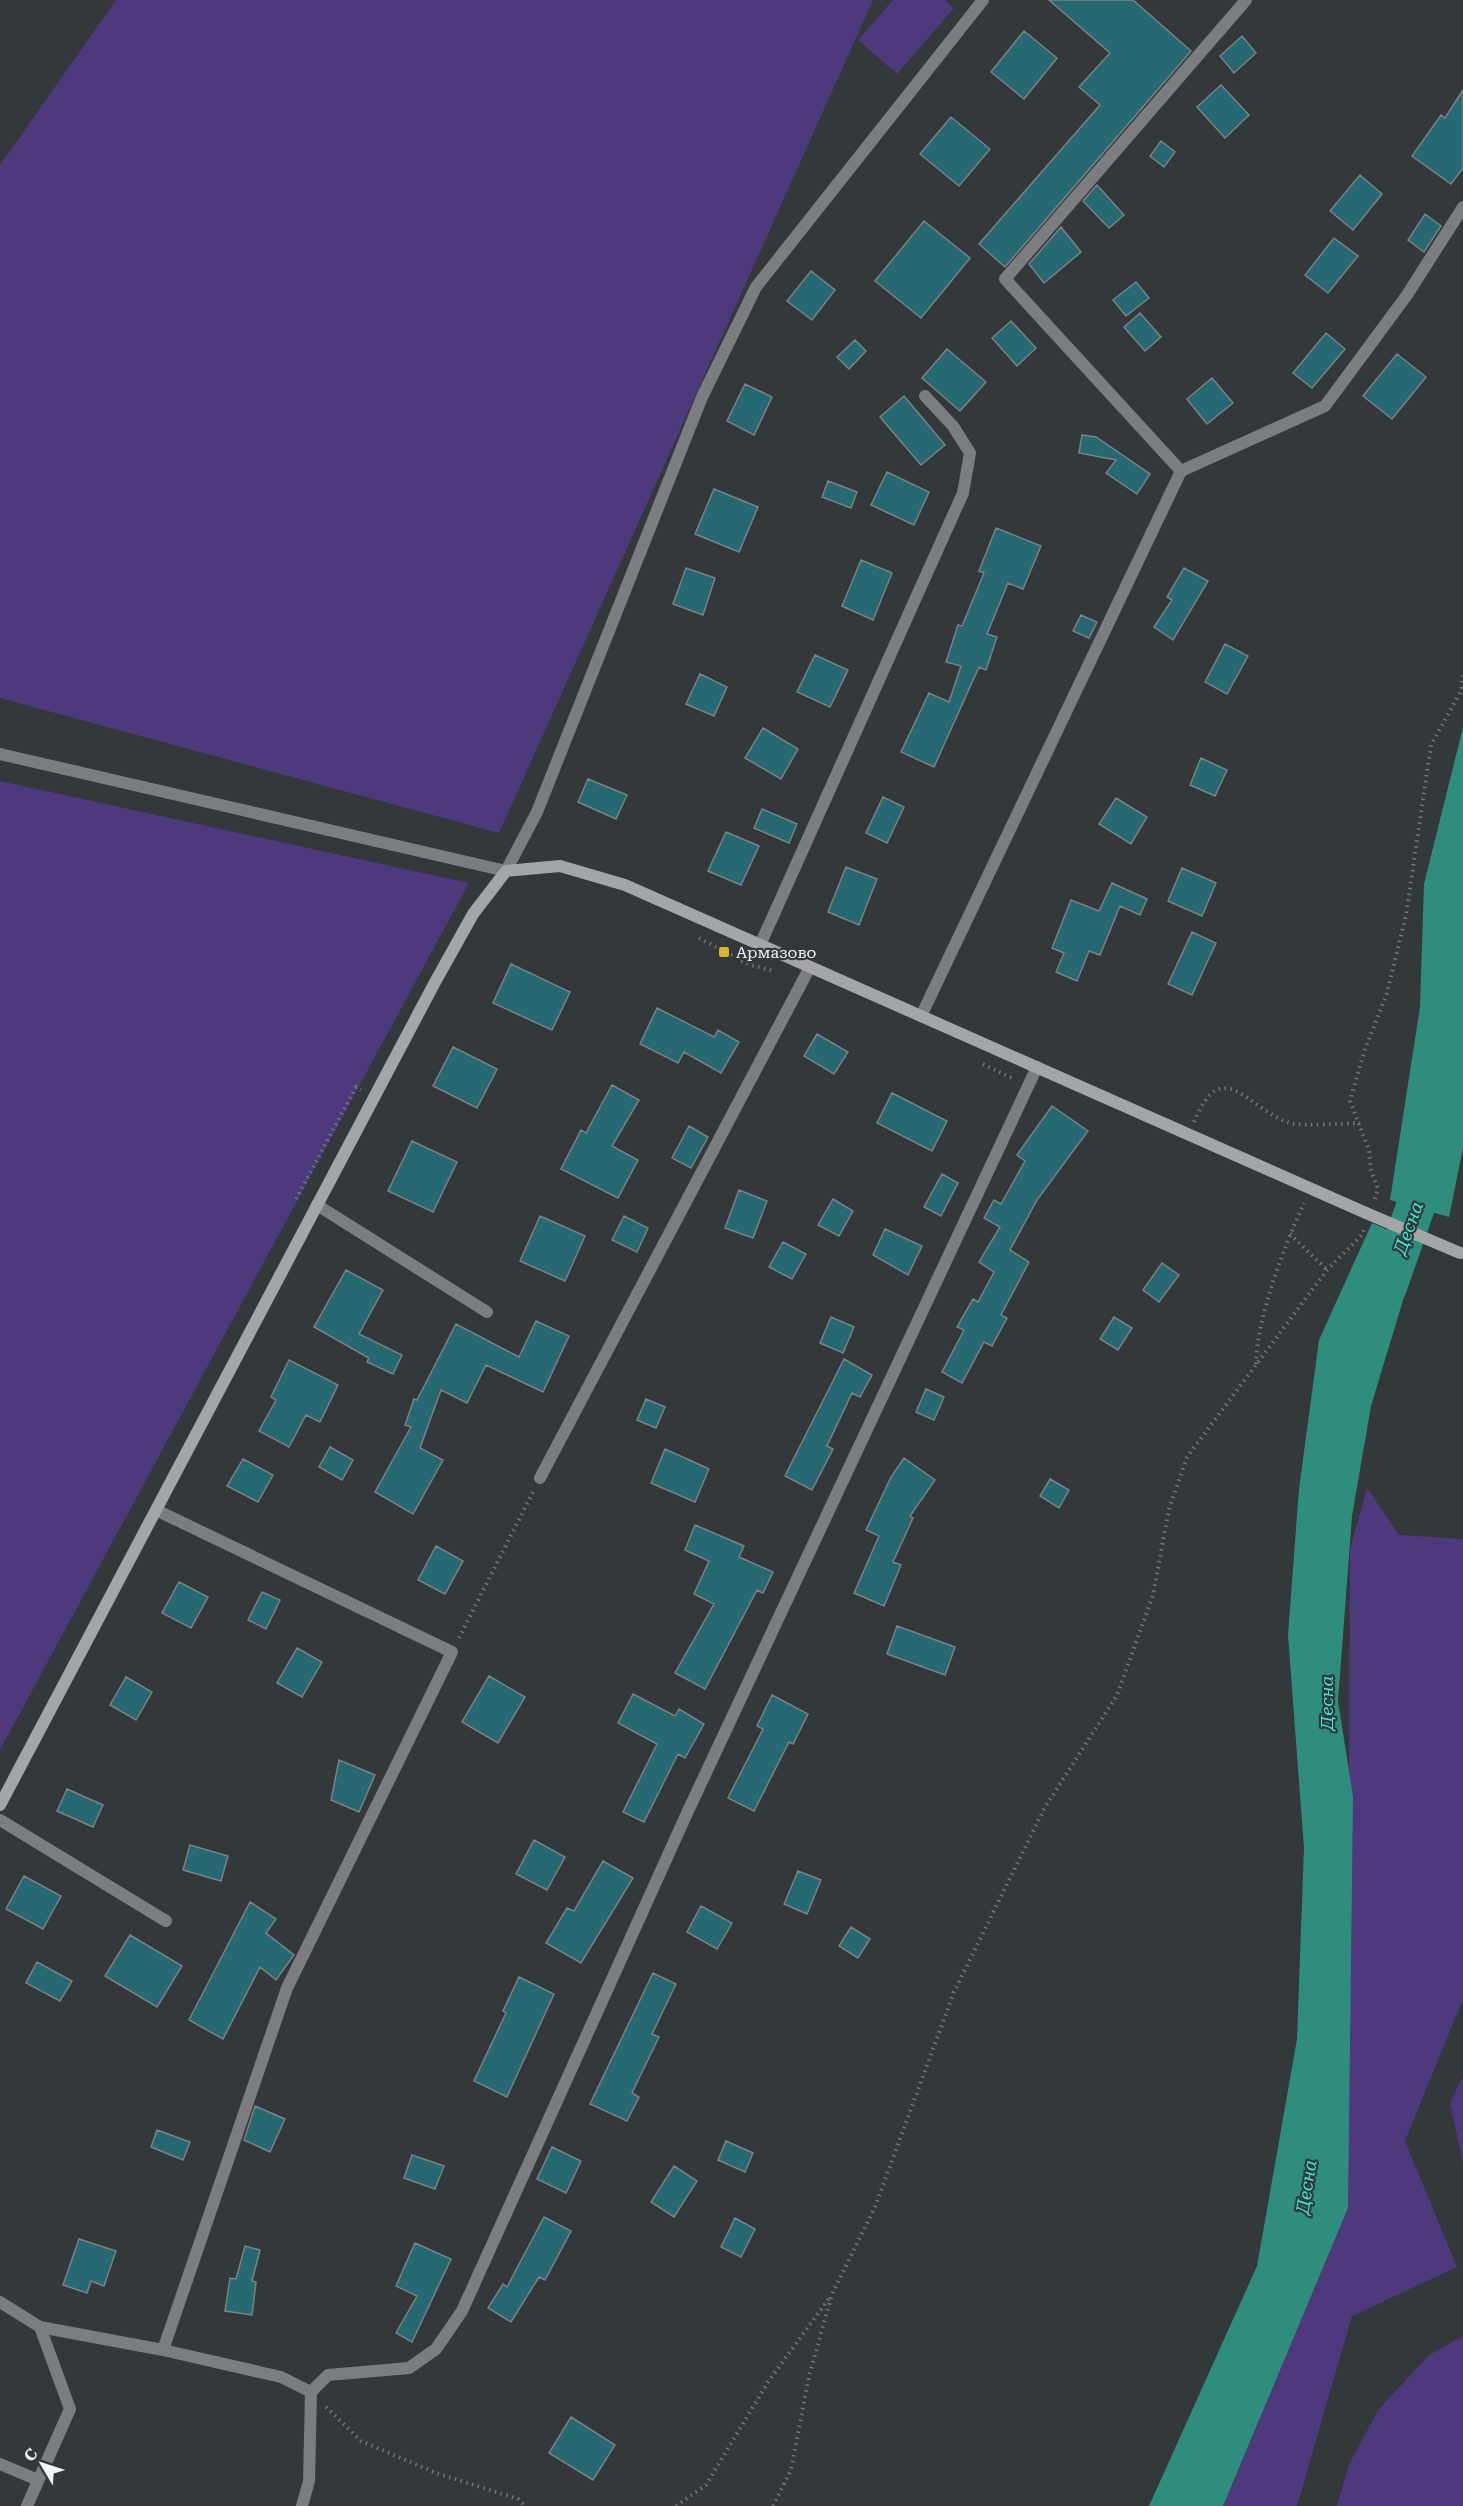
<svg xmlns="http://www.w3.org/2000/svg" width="1463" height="2506" font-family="'Roboto Serif',serif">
	<rect width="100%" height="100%" fill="#33383b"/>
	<!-- green -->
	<path fill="#4f397d" d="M116,0h757l-374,833 -499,-135v-533z
		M893,0h52l9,8 -57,66 -39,-34z
		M0,781l469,102 -469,867z
		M1367,1488l32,47 64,4v460l-58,142 52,126 -105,49 -55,190h-74l125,-298 2,-659z
		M1463,2076v87l-13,-60z
		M1463,2336v170h-126l12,-42 30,-55 50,-54z"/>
	<!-- water -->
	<path fill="#2f8d7e" d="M1463,727v421l-14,69 -59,-17 30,-193 4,-123z
		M1372,1223l48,21 -49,162 -19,110 -14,185 15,96 -5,411 -125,298h-74l108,-240 40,-227 7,-191 -16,-213 11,-146 20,-149z"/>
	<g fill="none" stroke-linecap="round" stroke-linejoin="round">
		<!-- river -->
		<path stroke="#2f8d7e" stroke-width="39" d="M1387,1288l46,-131"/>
	</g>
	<!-- building -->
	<path fill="#266973" stroke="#7b8283" stroke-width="1.5" d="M1049,0h84l58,51 -186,216 -26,-23 121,-139 -21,-18 31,-34z
		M1024,31l33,27 -33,41 -33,-27z
		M1242,36l14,17 -22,20 -14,-17z
		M1221,85l28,30 -24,23 -28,-31z
		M1463,90v78l-12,16 -39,-28 29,-41 4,3z
		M951,117l39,32 -31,37 -39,-32z
		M1161,141l14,11 -11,15 -14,-11z
		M1360,175l22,19 -29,36 -23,-19z
		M1097,185l27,30 -15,13 -26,-27z
		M1425,214l16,12 -17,26 -16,-12z
		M924,221l46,37 -49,60 -46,-37z
		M1061,227l20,25 -37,31 -15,-19z
		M1334,238l24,18 -30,37 -23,-18z
		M811,271l24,19 -23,30 -25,-19z
		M1136,282l13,16 -23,18 -13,-16z
		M1140,313l21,24 -16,14 -21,-24z
		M1011,321l25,27 -19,18 -25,-28z
		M1326,333l19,16 -33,39 -19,-15z
		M855,340l11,11 -17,18 -12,-12z
		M947,349l39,33 -26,29 -38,-33z
		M1397,354l29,23 -34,42 -29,-23z
		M1212,378l21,25 -26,21 -20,-25z
		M745,384l27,13 -18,38 -27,-14z
		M904,396l41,49 -24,20 -41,-48z
		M1082,435l14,2 54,37 -13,20 -31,-21 10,-13 -37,-7z
		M887,472l42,20 -15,33 -43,-20z
		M828,481l29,11 -6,16 -29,-11z
		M714,489l44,18 -19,45 -44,-18z
		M996,528l45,18 -18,43 -15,-6 -21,51 10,3 -11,33 -7,-3 -45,100 -33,-15 28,-59 20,9 12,-36 -15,-4 12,-37 4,1 22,-53 -5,-2z
		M861,560l31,13 -19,47 -31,-14z
		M686,568l29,10 -12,37 -30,-11z
		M1184,568l24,13 -35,59 -19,-13 18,-27 -5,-3z
		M1081,615l16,7 -8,16 -16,-7z
		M1225,644l23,12 -21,38 -22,-12z
		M815,655l33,15 -18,37 -33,-15z
		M700,674l27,13 -13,29 -28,-12z
		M763,728l35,21 -17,30 -36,-21z
		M1201,758l26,12 -12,26 -25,-11z
		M588,779l39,16 -11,24 -38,-17z
		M883,797l21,10 -17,36 -21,-10z
		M1116,798l31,19 -16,27 -32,-20z
		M762,809l35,15 -8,19 -35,-15z
		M726,832l33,14 -18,39 -33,-14z
		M846,867l31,12 -18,46 -31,-13z
		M1182,868l34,15 -14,33 -34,-15z
		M1112,883l35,16 -7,16 -20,-9 -20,49 -11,-4 -12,30 -21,-9 8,-19 -12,-5 19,-48 28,11z
		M1192,932l24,11 -24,52 -24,-11z
		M511,964l59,28 -18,38 -59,-27z
		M657,1008l57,29 4,-7 21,12 -18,31 -37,-21 -6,11 -38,-19z
		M817,1034l31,18 -14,22 -30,-18z
		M453,1047l44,22 -20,39 -44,-22z
		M612,1085l27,15 -27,46 26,14 -20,38 -57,-29 20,-39 5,3z
		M892,1093l55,28 -15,30 -55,-28z
		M1052,1106l36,25 -51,69 -27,50 19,12 -28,53 6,3 -15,28 -8,-4 -22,41 -20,-11 22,-42 -7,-3 16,-28 5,3 16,-30 -15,-10 21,-35 -16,-9 10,-18 7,4 24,-43 -8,-6z
		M689,1126l19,11 -17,31 -19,-10z
		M412,1141l45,21 -24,50 -45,-21z
		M942,1174l16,9 -17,33 -17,-9z
		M739,1190l28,11 -14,37 -28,-10z
		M833,1199l20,12 -14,25 -21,-11z
		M540,1216l45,20 -20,45 -45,-20z
		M624,1216l24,12 -11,24 -25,-12z
		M885,1229l37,17 -14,29 -35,-20z
		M783,1242l23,12 -14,25 -23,-12z
		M1162,1263l17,12 -20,27 -16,-12z
		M346,1270l37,20 -24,44 43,21 -9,19 -26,-12 2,-4 -55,-31z
		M831,1317l23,10 -11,26 -23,-10z
		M1114,1317l18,11 -14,22 -18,-11z
		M536,1321l33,15 -26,56 -57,-27 -19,38 -26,-13 -21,58 23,12 -30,54 -38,-22 36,-65 -6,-2 9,-26 3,1 39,-76 63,33z
		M844,1359l28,16 -12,22 -8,-4 -25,53 6,3 -21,41 -27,-14z
		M289,1360l49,25 -18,37 -14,-7 -17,32 -30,-16 17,-31 -5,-3z
		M926,1389l18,8 -10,23 -18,-8z
		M646,1399l19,8 -9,21 -19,-8z
		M330,1447l23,13 -11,20 -23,-13z
		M665,1449l44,20 -14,33 -44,-19z
		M904,1458l31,22 -25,36 3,2 -20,44 8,3 -17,41 -30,-13 25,-57 -13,-6 25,-53z
		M243,1459l30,16 -15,27 -31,-16z
		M1050,1479l19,11 -10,18 -19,-12z
		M695,1525l49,21 -5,11 34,15 -10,21 -6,-3 -52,99 -30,-16 39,-69 -20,-10 15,-33 -24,-11z
		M436,1546l27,15 -18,33 -27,-14z
		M179,1582l29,15 -17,31 -29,-15z
		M262,1592l18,8 -14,29 -18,-9z
		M897,1626l58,21 -10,28 -58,-21z
		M297,1648l25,14 -20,35 -25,-14z
		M489,1676l36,21 -27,46 -36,-21z
		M126,1677l26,15 -16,28 -26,-15z
		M633,1694l42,22 4,-7 25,15 -19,34 -7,-4 -34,68 -21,-10 34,-68 -39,-21z
		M772,1695l36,19 -15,30 -4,-2 -35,69 -26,-13 35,-69 -6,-3z
		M339,1760l36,15 -16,37 -28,-12z
		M67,1789l36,16 -10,22 -36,-16z
		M534,1840l31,17 -18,33 -31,-16z
		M190,1845l38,11 -7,25 -38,-11z
		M603,1861l30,17 -52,85 -35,-20 21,-35 7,3z
		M798,1871l23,9 -14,34 -23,-10z
		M24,1876l37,20 -18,33 -37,-20z
		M250,1902l26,17 -10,14 28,22 -18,25 -16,-13 -37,72 -34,-19z
		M701,1906l31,17 -15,26 -30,-17z
		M851,1927l19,12 -12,19 -19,-12z
		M130,1935l52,31 -25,41 -52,-31z
		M37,1962l35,19 -12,20 -34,-18z
		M653,1973l23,11 -24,50 7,3 -27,56 7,4 -12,24 -37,-17z
		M519,1977l35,17 -47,103 -33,-16 32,-68 -3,-2z
		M255,2106l30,13 -15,33 -26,-12z
		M157,2130l33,12 -7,18 -32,-13z
		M726,2141l27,12 -8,19 -27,-12z
		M552,2147l29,14 -15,32 -29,-14z
		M412,2155l32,11 -9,23 -31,-11z
		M674,2166l23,15 -23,36 -23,-15z
		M544,2217l27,14 -26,49 -6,-3 -28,45 -23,-14 15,-24 4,3z
		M735,2218l20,11 -14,28 -20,-10z
		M79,2239l37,12 -12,35 -13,-5 -4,12 -24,-8z
		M415,2243l36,16 -39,83 -16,-9 21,-37 -21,-10z
		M245,2246l15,4 -8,31 4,1 -4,33 -27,-4 5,-33 6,1z
		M571,2417l44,28 -22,35 -44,-27z"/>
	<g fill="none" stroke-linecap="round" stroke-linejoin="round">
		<!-- path -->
		<path stroke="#727679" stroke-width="4" stroke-dasharray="1.5 4.5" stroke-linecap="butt" d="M699,938l51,27 24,6
			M983,1064l31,15
			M1194,1122c29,-71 55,-10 97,1 15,4 52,0 69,0
			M296,1199l60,-112 5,3
			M1375,1199l3,-10 -7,-19 -2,-20 -19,-49 15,-52 22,-56 19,-78 25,-170 30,-54 2,-16
			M1290,1234l37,36
			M1256,1364c1,-47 28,-117 48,-161
			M459,1638l74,-146
			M326,2407l35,34 75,32 82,26 7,7
			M676,2506l30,-21 62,-103 62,-85
			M773,2506l18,-36 18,-94 23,-82 43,-87 79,-215 90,-183 73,-114 36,-100 16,-86 18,-52 140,-187 35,-35 2,-6"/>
		<!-- lane -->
		<path stroke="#7c7d80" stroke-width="12" d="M506,871l31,-59 165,-415 54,-110 227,-287
			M317,1205l170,107
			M0,1820l166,101
			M0,2464l38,16"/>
		<!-- street -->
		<path stroke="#7c7d80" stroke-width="12" d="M1181,471l144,-65 82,-111 56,-88
			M0,754l506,117
			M760,945l203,-452 7,-40 -17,-27 -28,-30
			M921,1016l260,-545 -176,-192 241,-279
			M540,1478l270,-511
			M158,1511l294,141 -165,336 -124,362
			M0,2302l40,25 123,23 118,27 30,15
			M27,2506l43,-97 -30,-82
			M302,2506l7,-25 2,-89 17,-17 81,-7 27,-19 26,-38 226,-500 349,-744"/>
		<!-- secondary -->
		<path stroke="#a3a5a9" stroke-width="12" d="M0,1805l434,-821 39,-70 33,-43 54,-5 65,19 741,328"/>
		<!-- secondary-bridge -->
		<path stroke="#a3a5a9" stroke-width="12" d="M1366,1213l94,40"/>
	</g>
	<!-- markers -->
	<rect fill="#d7b434" stroke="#33383b" stroke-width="2" x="718" y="946" width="12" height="12" rx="3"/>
	<g text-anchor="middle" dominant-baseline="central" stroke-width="4.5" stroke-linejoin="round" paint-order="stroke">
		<!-- poi labels -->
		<g font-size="16" fill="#f2f5f7" stroke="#33383b" text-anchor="start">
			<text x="736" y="952">Армазово</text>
		</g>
		<!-- water labels -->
		<g font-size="18" font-style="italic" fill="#3cecd2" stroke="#33383b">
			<text transform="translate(1408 1228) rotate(-70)">Десна</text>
			<text transform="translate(1326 1703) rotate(-90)">Десна</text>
			<text transform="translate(1306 2187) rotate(-81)">Десна</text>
		</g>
	</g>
	<!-- north arrow -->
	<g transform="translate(42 2464) rotate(309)" stroke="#33383b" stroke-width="4.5" paint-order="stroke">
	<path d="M0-4.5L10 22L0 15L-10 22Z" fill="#f2f5f7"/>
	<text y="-9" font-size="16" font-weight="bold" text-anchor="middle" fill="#f2f5f7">С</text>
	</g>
</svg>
